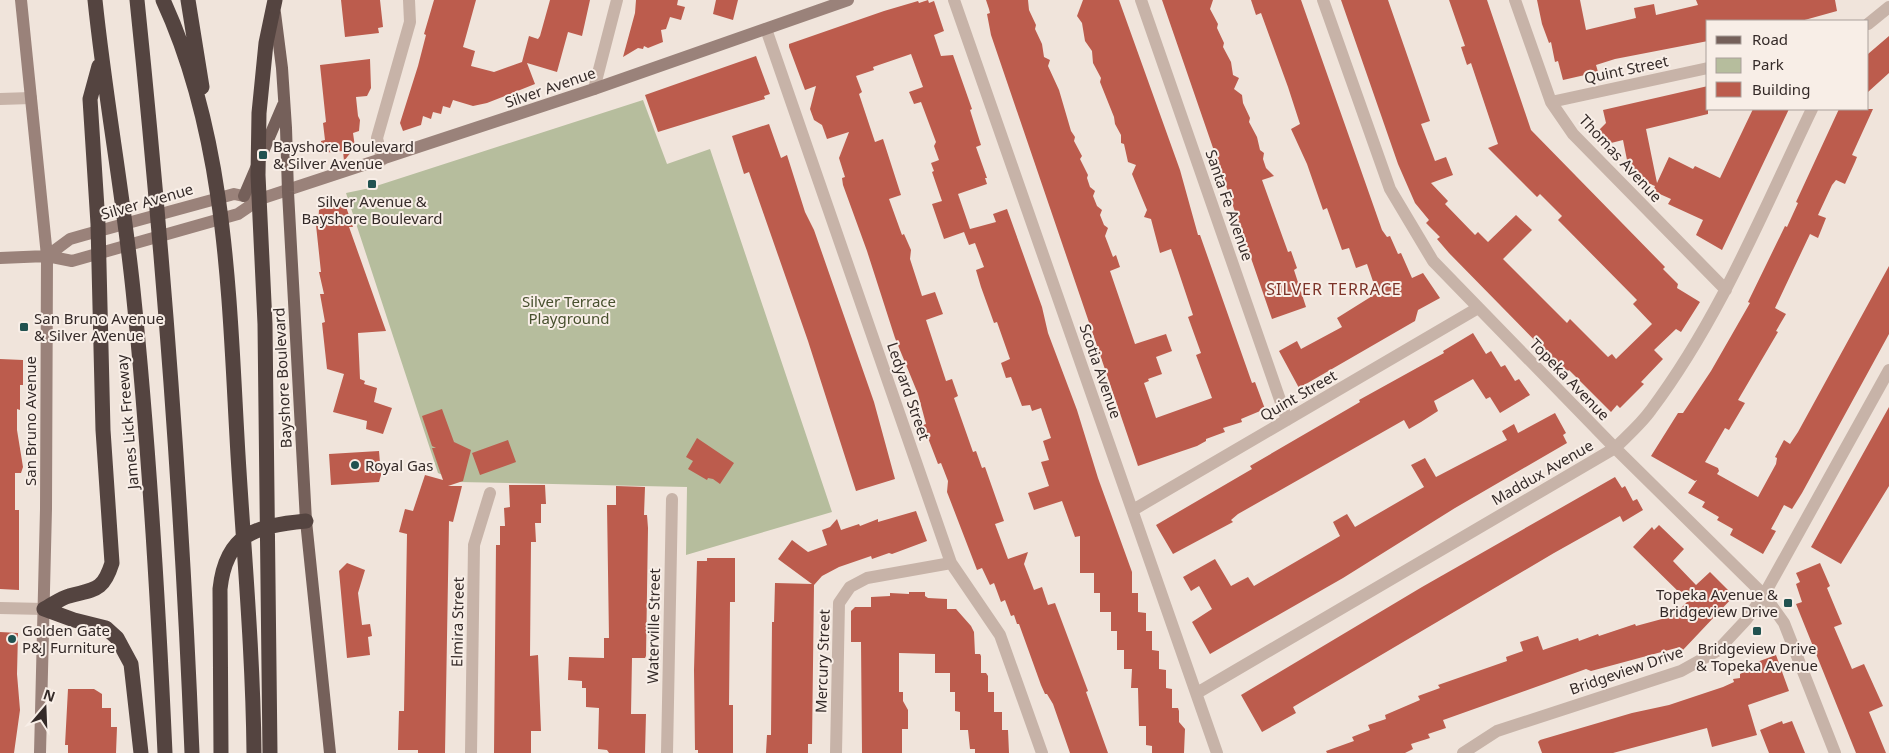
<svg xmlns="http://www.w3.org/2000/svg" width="1889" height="753" font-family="'Noto Sans',sans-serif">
	<rect width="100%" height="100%" fill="#f0e4db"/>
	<!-- green -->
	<path fill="#b6bd9d" d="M643,100l24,64 43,-15 122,363 -146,43 1,-68 -228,-5 -21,-9 -92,-280 24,-5z"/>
	<!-- building -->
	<path fill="#bc5c4d" d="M341,0h39l3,27 -5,1 1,5 -34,4z
		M434,0h42l-13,47 12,4 -4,15 23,6 28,-10 7,-26 9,3 2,-3 10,-36h40l-8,36 -14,-4 -11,40 -30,-9 8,21 -48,19 -14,3 -20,-6 -3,8 -7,-2 -2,8 -8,-2 -2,7 -8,-3 -2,9 -18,6 -3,-8 18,-57 8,-31 -2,-1z
		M636,0h42l-1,5 8,2 -4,13 -11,-3 -4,12 -5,1 2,12 -15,6 -4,-2 -1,3 -5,-1 -15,9 12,-44z
		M716,0h22l-5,20 -20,-6z
		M928,0l1,3 5,-2 10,30 -10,4 7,21 12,-1 19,54 -2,1 11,35 -5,2 11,31h-2l2,6 -29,10 12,35 26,-7 -3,-8 14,-5 35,98 6,26 29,77 21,68 34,94v21h6v19l8,1v18h6v19l7,1v18l7,1v18l6,1v19h6l1,3v11l6,7 -1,24h-32v-7l-6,-1v-19h-7l-1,-38h-7l1,-19h-8v-19h-7v-19h-6v-19h-11v-19h-6v-20h-14v-37l-5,1 -13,-36 -28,9 -6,-17 21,-7 -8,-24 8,-2 -6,-19 8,-3 -10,-30 -9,3 -2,-6 -8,1 -11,-29 -5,1 -5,-15 9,-4 -13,-37 -3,1 -13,-36 -5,-17 8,-3 -9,-24 -6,2 -5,-13 -20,7 -12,-35 10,-3 -10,-29 2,-1 -3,-8 8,-3 -5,-14 2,-4 -15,-40 -7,2 -5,-12 14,-5 -12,-33 -38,13 1,3 -18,6 6,16 -3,2 16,48 8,-3 18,56 -12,4 13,36 2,-1 7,16 -1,9 12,37 13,-4 8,22 -17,6 20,61 6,-2 6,17 -4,2 19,54 3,-1 6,17 3,-1 19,54 -9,3 13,35 20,-7 -4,12 10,26 8,-3 6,18 7,-2 33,88 -2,1 22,61h-38l-17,-49 -6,-10h-2l-4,-9 -22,-61h-2l-3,-9 -3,1 -6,-16 -4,2 -7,-19 -4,2 -8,-17 -5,2 -30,-78 1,-11 -7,-18 -3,1 -15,-39 3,-1 -8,-30 -23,-56 -28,-87 -24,-66 -1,-7 3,-1 -6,-19 10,-26 -22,7 -5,-14 -8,-5 -4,-11 6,-23 -11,4 -16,-43v-3l95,-33 34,-10 1,2z
		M986,0h42l1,10 7,15 -1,4 7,15 2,13 6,3 -2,6 11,24 12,41 4,6 -1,4 8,15 -2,3 8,16 -1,3 3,9 5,4 -2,5 4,10 5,4 -2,5 4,10 4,3 -3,8 8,21 3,-2 4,12 -10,4 25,73 31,-10 6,17 -16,6 6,17 -14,5 1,2 -5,2 12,35 56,-20 -16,-43 5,-2 -13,-36 5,-2 -22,-66 -11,4 -9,-34 -7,-2 3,-7 -15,-36 4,-9 -8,-3 -4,-18 -3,-1v-8l-6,-11 -1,-7 -14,-35 1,-4 -8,-15 -1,-12 -7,-10 -3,-18 -5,-7 6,-16h36l61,170 18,65h2l52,148 3,-1 10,27 -24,10 1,3 -19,6 2,4 -19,7v2l-9,5 -59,20 -147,-431 -4,-21 3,-1 -1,-4z
		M1162,0h51l-3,9 8,15 -1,4 7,15 -1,4 8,15 2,13 6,3 -5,11 8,6 1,8 7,15 -1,4 8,15 3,13 4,3 -1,6 3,9 8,8 -12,4 26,72 3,-1 6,17 -3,2 12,37 -34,12z
		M1251,0h50l81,230 5,7 3,-1 8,18 3,-1 11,25 11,-5 17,25 -22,12 -3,11 -116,67 -20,-37 18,-10 4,8 41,-22 -5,-9 40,-25 -10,-29 -11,4 -7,-20 -7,2 -15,-42 -4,2 -16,-46 -16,-35 9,-5 -12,-37 -27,-74 -5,2z
		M1341,0h47l42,121 -9,3 14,37 11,-4 7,18 -22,8 17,18 -3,3 30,31 3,-3 10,10 28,-27 16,15 -29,29 64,64 3,-4 38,38 4,-3 4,5 36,-35 -19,-20 4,-4 -79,-80 4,-4 -22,-22 -3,3 -49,-49 10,-4 -27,-81 -4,2 -6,-18 4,-1 -16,-46h38l44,130 134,137 -2,2 15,15 -1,4 23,14 -19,30 -5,-3 -22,21 9,9 -22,23 3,2 -24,24 -3,-3 -6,7 -42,-42 -2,2 -16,-15 -102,-104 -12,-14 3,-2 -14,-14 3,-3 -14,-17 -17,-39z
		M1537,0h43l6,30 50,-12 -2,-10 20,-4 2,11 42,-10 -2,-5h139l2,11 -36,10h-93v20l-93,18 -19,6 2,7 -35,8 -5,-19 -3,1 -4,-20 -2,1 -7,-19z
		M1889,36v37l-21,19v-38z
		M756,56l14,38 -6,2 1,3 -107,33 -13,-37z
		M370,59l1,29 -4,8 -11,1 2,19 2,4 -1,11 -6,2 2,14 -11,14 -1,-10 -21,2 -1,-12 4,-1 -2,-17 3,-1 -6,-57z
		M1708,86v28l-62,15 11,54 12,-26 24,12 2,-3 25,12 33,-69h36l-67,141 -26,-15 7,-15 -35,-16 3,-5 -18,-8 2,-5 -12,-5 -7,-8 -2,-6 -6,-2 -5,-25 -16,4 -11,-11 10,-10 -3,-13z
		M1839,109h34l-21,46 5,2 -2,5 -10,22 -9,-4 -4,5 -14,30 8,3 -8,20 -8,-4 -35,74 11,6 -10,17 2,1 -40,68 7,3 -16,27 -4,-2 -20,34 13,6 1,3 -2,3 41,23 18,-33 1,-6 -2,-1 9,-17 6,4 8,-12 91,-166v68l-87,159 -10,16 -8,-4 -13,24 5,2 -13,23 -33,-19 3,-6 -16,-9 2,-3 -17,-10 3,-5 -17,-9 9,-13 -2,1 -44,-25 27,-43h5l28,-42 39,-68 -2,-1 37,-76 2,1 11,-24 -2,-1z
		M769,124l12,34 6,-3 18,57 9,18 60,172 21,77 -39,12 -48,-150 -59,-169 -5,2 -12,-38z
		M343,198l10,29h-4l37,104 -28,2 2,46 5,2 -1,3 13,4 -3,14 18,6 -9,26 -17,-5 1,-8 -34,-9 11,-38 -17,-5 -5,-46 3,-1 -5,-28h4l-5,-22h2l-5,-47h2l1,-15z
		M1473,333l13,21 5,-3 10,16 4,-2 10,16 4,-2 11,16 -30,18 -10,-16 -4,2 -13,-20 -39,22 4,10 -17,11 -12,7 -5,-9 -166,94 -7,6 2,2 -60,32 -17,-29 96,-56 -2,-3 110,-64 -1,-2 85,-47 -1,-2z
		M0,359l23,1v25h-3v25l-3,-1v21l6,37 -2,6h-6v37h4v80l-19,-1z
		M1889,407v79l-48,78 -30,-17z
		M442,409l12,33 17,8 -8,31 -15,5h14l-9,36 -4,-1 -4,232h-27v-3h-20l1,-39h5l3,-177 -8,-2 6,-23 8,2 12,-36 18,5 -11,-32h4l-4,-2 -10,-30z
		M1555,413l11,20 -3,2 4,8 -112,65 -112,70 -133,76 -18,-32 20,-13 -13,-23 -8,5 -8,-14 32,-18 16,27 17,-9 6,9 86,-50 -7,-14 14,-8 8,13 69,-40 -13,-22 14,-7 11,19 71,-37 -5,-9 12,-7 4,9z
		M697,438l37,25 -14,21 -7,-5 -5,-1 -1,2 -19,-11 5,-8 -7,-4z
		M508,440l8,22 -36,13 -8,-22z
		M379,451l2,24 -2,7 -48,3 -2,-31z
		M1615,477l7,11 3,-2 8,15 4,-2 6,11 -20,12 -3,-6 -66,37 -261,154 3,6 -34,19 -21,-37 181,-108z
		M509,485h36l1,19h-5v19h-6l1,19h-5l-1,114 8,-1 3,76h-10v22h-37l2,-208h4v-19h5l-1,-18 6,-1z
		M616,486l29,1 -1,28h3l1,13 -2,128 -1,2h-13l-1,56h15l-1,39h-36l-2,-3 -9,-1 1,-41 -13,-1v-19h-4v-7l-14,-1 1,-23 35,1v-20h5l-2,-133h9z
		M916,511l11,30 -35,13 -3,-1 -17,6 -1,-3 -32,11 -17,9 -8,9 -2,159h-4v9h-42l1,-18h4l1,-113h2l1,-39 37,1 -34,-25 14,-19 16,12 19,-7 -5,-15 8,-3 7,-8 4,11 18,-6 1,2 18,-7v3z
		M1659,525l25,24 -11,12 23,24 14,-13 24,24 -52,55 -2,-4 -89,24 -5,-2 -140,50 -3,1 3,8 -18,6 2,4 -19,6 2,5 -8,4h-78l-1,-2 28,-10 -2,-4 18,-7 -2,-5 18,-6 -1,-4 35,-15 -2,-4 22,-8 -2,-3 69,-24 -1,-4 17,-6 -3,-9 18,-6 5,14 35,-12 1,3 19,-7 1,2 36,-12 1,2 37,-10 14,-14v-2l-54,-53 19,-20 2,3z
		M707,558h28v44h-5l-1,103h4v48h-35v-3h-3l-1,-80 3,-109h10z
		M347,563l18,7 -7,23 4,32 8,-1 2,12 -4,1 2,18 -23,3 -8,-87z
		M1820,563l10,23 -3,2 15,36 -8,3 18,42 12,-5 19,42 -14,6 17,41h-30l-60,-149 6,-2 -6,-18 4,-2 -4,-9z
		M909,592h16v4l3,2 19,1v10h9l15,17 3,6 1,22h5l1,2v17h5l2,3v16h6v20h8v18h6l1,23h-34v-4h-5l-2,-19h-8v-18l-5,-1v-19h-5v-19h-15v-19l-36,-1v39h4v9l5,9v19h-6v24h-40l-1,-111h-10v-31l4,-4h16v-10l19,-1v-3l19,1z
		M0,632l18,1 -1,41 3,36 -6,43h-14z
		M1776,655l13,36 -41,14 9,30 -45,12 -5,-19 -94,25h-71l-4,-11 2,-2 92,-27 37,-8 54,-18 11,-5 -1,-3 7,-1v-4l18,-9 -1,-3z
		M68,689h26l8,5v14h9v19h6l-1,26h-48v-8h-3z
		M1782,721l1,3 9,-3 13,32h-36l-9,-23z"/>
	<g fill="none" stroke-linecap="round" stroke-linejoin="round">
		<!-- street -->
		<path stroke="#c7b3a8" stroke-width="12" d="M954,0l263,753
			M1141,0l146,420
			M1323,0l67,189 43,72 182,187 149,147 20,28 51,130
			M1515,0l36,102 22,32 153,156
			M1868,24l21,-17
			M766,29l185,534 49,72 42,118
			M594,89l23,-89
			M0,99l31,-1
			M1551,102l157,-34
			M382,160l-5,-22 33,-116 -1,-22
			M1133,510l345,-202
			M0,608l44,1
			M1197,693l418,-245c12,-12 26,-24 36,-38 69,-92 112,-199 161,-301
			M471,753l3,-208 16,-52
			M667,753l5,-254
			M836,753l3,-150 11,-16 17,-9 84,-15
			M1463,753l34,-22 184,-60 36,-20 29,-31 18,-25 125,-225"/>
		<!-- secondary -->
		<path stroke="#9a827a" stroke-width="12" d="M21,0l26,256 -1,253 -6,244
			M47,256l23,-17 14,-4 150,-41 19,4
			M0,258l47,-2 25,5 166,-47 22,-15 334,-110 254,-89"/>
		<!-- primary -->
		<path stroke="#75605a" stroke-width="12" d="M275,13l7,55 4,60 2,64 18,329 24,232
			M244,196l39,-91"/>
		<!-- highway -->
		<path stroke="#544440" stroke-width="15" d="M95,0c10,97 28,193 38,290 16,154 25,308 32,463
			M137,0c26,251 45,501 55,753
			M163,0c65,141 66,302 75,455 6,99 15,198 16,298
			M188,0l14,87
			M44,609c8,-4 17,-11 25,-13 25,-7 34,-4 43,-33l-9,-133 -5,-206 -8,-125 9,-33
			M44,609l30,11 32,8 11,10 14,26 10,89
			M221,753l-1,-164c6,-56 36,-63 86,-68
			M270,753l-5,-429 -7,-149 1,-62 7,-70 9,-43"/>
	</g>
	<!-- markers -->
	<g fill="#215250" stroke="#f8eee7" stroke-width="2">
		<rect x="258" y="150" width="10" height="10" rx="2.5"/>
		<rect x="367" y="179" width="10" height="10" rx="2.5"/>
		<rect x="19" y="322" width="10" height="10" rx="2.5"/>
		<circle cx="355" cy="465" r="5"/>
		<rect x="1783" y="598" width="10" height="10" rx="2.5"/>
		<rect x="1752" y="626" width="10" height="10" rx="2.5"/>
		<circle cx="12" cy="639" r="5"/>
	</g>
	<g text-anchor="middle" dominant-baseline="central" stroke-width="4" stroke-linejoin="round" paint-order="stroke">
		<!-- street labels -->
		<g font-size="15" fill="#342a28" stroke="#f8eee7">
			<text transform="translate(1626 69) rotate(-12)">Quint Street</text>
			<text transform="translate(550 87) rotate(-19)">Silver Avenue</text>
			<text transform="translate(1621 158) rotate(47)">Thomas Avenue</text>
			<text transform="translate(147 201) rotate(-16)">Silver Avenue</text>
			<text transform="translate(1230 205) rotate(71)">Santa Fe Avenue</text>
			<text transform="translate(1101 371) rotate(71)">Scotia Avenue</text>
			<text transform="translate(282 378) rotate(-93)">Bayshore Boulevard</text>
			<text transform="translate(1570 379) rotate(46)">Topeka Avenue</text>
			<text transform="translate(909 391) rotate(71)">Ledyard Street</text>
			<text transform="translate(1298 395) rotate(-30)">Quint Street</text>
			<text transform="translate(30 421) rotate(-90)">San Bruno Avenue</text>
			<text transform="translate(127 422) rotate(-95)">James Lick Freeway</text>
			<text transform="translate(1542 472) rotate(-30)">Maddux Avenue</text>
			<text transform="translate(457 622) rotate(-89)">Elmira Street</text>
			<text transform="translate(653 626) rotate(-89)">Waterville Street</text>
			<text transform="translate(822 661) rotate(-88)">Mercury Street</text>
			<text transform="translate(1626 670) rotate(-19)">Bridgeview Drive</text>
		</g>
		<!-- poi labels -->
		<g font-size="15" fill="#342a28" stroke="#f8eee7" text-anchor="start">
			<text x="273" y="146">Bayshore Boulevard<tspan x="273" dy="17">&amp; Silver Avenue</tspan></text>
			<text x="372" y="201" text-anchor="middle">Silver Avenue &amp;<tspan x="372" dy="17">Bayshore Boulevard</tspan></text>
			<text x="34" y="318">San Bruno Avenue<tspan x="34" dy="17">&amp; Silver Avenue</tspan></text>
			<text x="365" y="465">Royal Gas</text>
			<text x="1778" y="594" text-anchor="end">Topeka Avenue &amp;<tspan x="1778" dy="17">Bridgeview Drive</tspan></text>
			<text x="22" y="630">Golden Gate<tspan x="22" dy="17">P&amp;J Furniture</tspan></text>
			<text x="1757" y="648" text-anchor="middle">Bridgeview Drive<tspan x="1757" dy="17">&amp; Topeka Avenue</tspan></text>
		</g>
		<!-- park labels -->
		<g font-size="15" fill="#47502e" stroke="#f8eee7">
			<text x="569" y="301">Silver Terrace<tspan x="569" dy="17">Playground</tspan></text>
		</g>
		<!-- neighbourhood labels -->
		<g font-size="16" letter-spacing="1" fill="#7c3328" stroke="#f8eee7">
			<text x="1334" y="289">SILVER TERRACE</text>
		</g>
	</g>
	<!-- legend -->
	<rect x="1706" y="20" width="162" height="90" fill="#f8eee7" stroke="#aaa09b"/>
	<rect x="1716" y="36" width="25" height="8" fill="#75605a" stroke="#aaa09b"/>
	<text x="1752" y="45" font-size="15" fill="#342a28">Road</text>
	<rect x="1716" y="58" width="25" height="15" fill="#b6bd9d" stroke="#aaa09b"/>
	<text x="1752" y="70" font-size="15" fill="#342a28">Park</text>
	<rect x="1716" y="82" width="25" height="15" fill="#bc5c4d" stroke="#aaa09b"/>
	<text x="1752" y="95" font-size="15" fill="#342a28">Building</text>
	<!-- north arrow -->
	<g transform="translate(45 708) rotate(19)" stroke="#f8eee7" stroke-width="4" paint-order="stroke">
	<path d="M0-4L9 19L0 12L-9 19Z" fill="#342a28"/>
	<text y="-8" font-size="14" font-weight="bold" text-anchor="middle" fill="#342a28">N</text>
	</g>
</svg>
